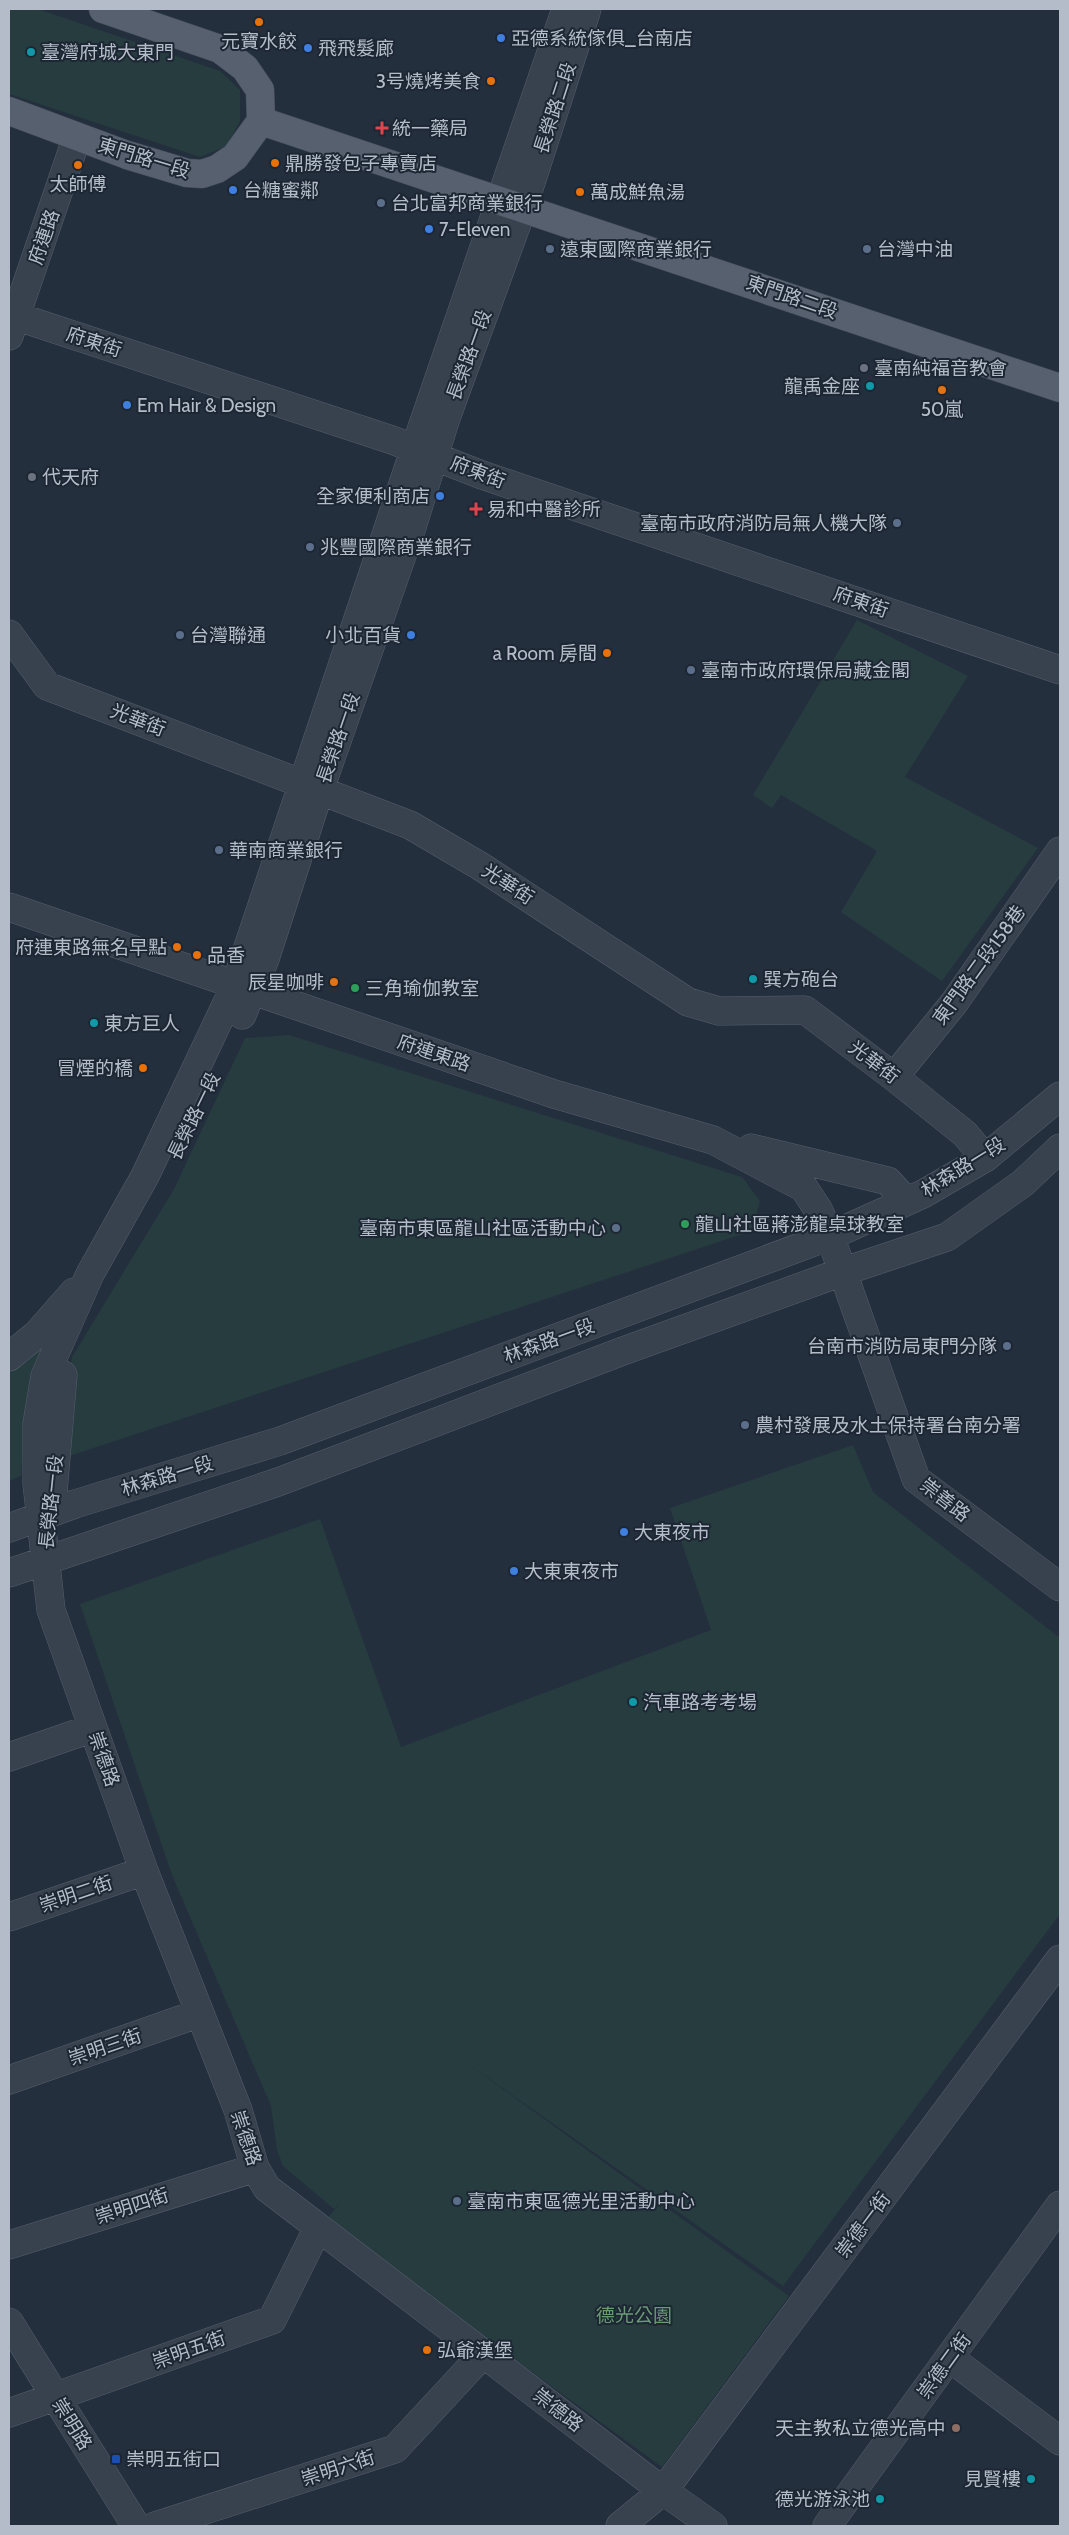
<svg xmlns="http://www.w3.org/2000/svg" width="1069" height="2535" font-family="Cabin,'Noto Sans TC',sans-serif">
	<rect width="100%" height="100%" fill="#242f3e"/>
	<!-- green -->
	<path fill="#263c3f" d="M9,9h29l182,62 20,19v31l-13,25 -27,11 -191,-63z
		M857,620l111,56 -63,101 133,71 -96,133 -101,-69 36,-61 -96,-56 -9,13 -19,-13z
		M289,1035l453,142 18,24 -8,30 -686,226 -2,-49 8,-51 102,-168 71,-151z
		M45,1349l-16,42 -8,85 -12,5v-111l23,-19z
		M853,1445l20,47 187,146v276l-277,372 -316,-223 322,233 -127,171 -337,-246 15,-18 -6,6 -51,-43 -6,-16 -6,-44 -99,-231 -92,-271 240,-85 81,228 310,-117 -41,-122z"/>
	<g fill="none" stroke-linecap="round" stroke-linejoin="round">
		<defs>
			<path id="minor" d="M566,9l-151,439 -180,538 -90,190 -55,98 -45,102 -8,48v60l14,126 93,261 94,239 17,58 12,20 384,294 62,44
				M9,314l383,126 90,35 578,195
				M9,336l68,-199
				M9,634l38,52 363,139 70,41 208,136 31,9 86,-1 89,67 71,57 20,24
				M9,907l545,187 159,46 91,48 15,23 11,25 86,243 144,108
				M242,1015l23,-56 55,-170 92,-262 34,-109 77,-211 64,-198
				M894,1077l60,-74 106,-152
				M751,1148l137,33 18,20
				M9,1357l28,-23 37,-42
				M52,1504l11,-129
				M9,1528l66,-24 205,-63 550,-205 93,-42 62,-36 75,-62
				M9,1573l269,-91 345,-131 219,-79 105,-35 76,-54 37,-35
				M9,1757l84,-29
				M9,1917l135,-46
				M9,2080l191,-67
				M9,2245l246,-77
				M9,2322l127,204
				M950,2358l110,83
				M9,2413l263,-93 46,-92
				M155,2526l240,-77 89,-96
				M620,2526l44,-36 396,-531
				M827,2526l233,-321"/>
			<path id="major" d="M9,111l118,44 60,18 15,1 15,-5 18,-12 26,-36 -1,-31 -15,-22 -25,-19 -117,-40
				M261,121l799,267"/>
		</defs>
		<!-- minor casing -->
		<use href="#minor" stroke="#565f6c" stroke-width="29"/>
		<!-- major casing -->
		<use href="#major" stroke="#414a57" stroke-width="29"/>
		<!-- minor -->
		<use href="#minor" stroke="#38414e" stroke-width="28"/>
		<!-- major -->
		<use href="#major" stroke="#56606e" stroke-width="28"/>
	</g>
	<!-- markers -->
	<g fill="#e8710a" stroke="#1d2633" stroke-width="2">
		<circle cx="259" cy="22" r="5"/>
		<circle cx="491" cy="81" r="5"/>
		<circle cx="275" cy="163" r="5"/>
		<circle cx="78" cy="165" r="5"/>
		<circle cx="580" cy="192" r="5"/>
		<circle cx="942" cy="390" r="5"/>
		<circle cx="607" cy="653" r="5"/>
		<circle cx="177" cy="947" r="5"/>
		<circle cx="197" cy="955" r="5"/>
		<circle cx="334" cy="982" r="5"/>
		<circle cx="143" cy="1068" r="5"/>
		<circle cx="427" cy="2350" r="5"/>
	</g>
	<g fill="#3f7fe0" stroke="#1d2633" stroke-width="2">
		<circle cx="501" cy="38" r="5"/>
		<circle cx="308" cy="48" r="5"/>
		<circle cx="233" cy="190" r="5"/>
		<circle cx="429" cy="229" r="5"/>
		<circle cx="127" cy="405" r="5"/>
		<circle cx="440" cy="496" r="5"/>
		<circle cx="411" cy="635" r="5"/>
		<circle cx="624" cy="1532" r="5"/>
		<circle cx="514" cy="1571" r="5"/>
	</g>
	<g fill="#0f9aa8" stroke="#1d2633" stroke-width="2">
		<circle cx="31" cy="52" r="5"/>
		<circle cx="870" cy="386" r="5"/>
		<circle cx="753" cy="979" r="5"/>
		<circle cx="94" cy="1023" r="5"/>
		<circle cx="633" cy="1702" r="5"/>
		<circle cx="1031" cy="2479" r="5"/>
		<circle cx="880" cy="2499" r="5"/>
	</g>
	<g fill="#e0444e" stroke="#1d2633" stroke-width="2">
		<path d="M379.5 120.5h5v5h5v5h-5v5h-5v-5h-5v-5h5z"/>
		<path d="M473.5 501.5h5v5h5v5h-5v5h-5v-5h-5v-5h5z"/>
	</g>
	<g fill="#5c6f8a" stroke="#1d2633" stroke-width="2">
		<circle cx="381" cy="203" r="5"/>
		<circle cx="550" cy="249" r="5"/>
		<circle cx="867" cy="249" r="5"/>
		<circle cx="897" cy="523" r="5"/>
		<circle cx="310" cy="547" r="5"/>
		<circle cx="180" cy="635" r="5"/>
		<circle cx="691" cy="670" r="5"/>
		<circle cx="219" cy="850" r="5"/>
		<circle cx="616" cy="1228" r="5"/>
		<circle cx="1007" cy="1346" r="5"/>
		<circle cx="745" cy="1425" r="5"/>
		<circle cx="457" cy="2201" r="5"/>
	</g>
	<g fill="#6b7280" stroke="#1d2633" stroke-width="2">
		<circle cx="864" cy="368" r="5"/>
		<circle cx="32" cy="477" r="5"/>
	</g>
	<g fill="#2e9e5b" stroke="#1d2633" stroke-width="2">
		<circle cx="355" cy="988" r="5"/>
		<circle cx="685" cy="1224" r="5"/>
	</g>
	<circle fill="#8d6e63" stroke="#1d2633" stroke-width="2" cx="956" cy="2428" r="5"/>
	<rect fill="#1a4fb4" stroke="#1d2633" stroke-width="2" x="111" y="2454" width="10" height="10" rx="2.5"/>
	<g text-anchor="middle" dominant-baseline="central" stroke-width="4" stroke-linejoin="round" paint-order="stroke">
		<!-- poi labels -->
		<g font-size="19" fill="#b4bcc9" stroke="#1d2633" text-anchor="start">
			<text x="511" y="38">亞德系統傢俱_台南店</text>
			<text x="259" y="41" text-anchor="middle">元寶水餃</text>
			<text x="318" y="48">飛飛髮廊</text>
			<text x="41" y="52">臺灣府城大東門</text>
			<text x="481" y="81" text-anchor="end">3号燒烤美食</text>
			<text x="392" y="128">統一藥局</text>
			<text x="285" y="163">鼎勝發包子專賣店</text>
			<text x="78" y="184" text-anchor="middle">太師傅</text>
			<text x="243" y="190">台糖蜜鄰</text>
			<text x="590" y="192">萬成鮮魚湯</text>
			<text x="391" y="203">台北富邦商業銀行</text>
			<text x="439" y="229">7-Eleven</text>
			<text x="560" y="249">遠東國際商業銀行</text>
			<text x="877" y="249">台灣中油</text>
			<text x="874" y="368">臺南純福音教會</text>
			<text x="860" y="386" text-anchor="end">龍禹金座</text>
			<text x="137" y="405">Em Hair &amp; Design</text>
			<text x="942" y="409" text-anchor="middle">50嵐</text>
			<text x="42" y="477">代天府</text>
			<text x="430" y="496" text-anchor="end">全家便利商店</text>
			<text x="487" y="509">易和中醫診所</text>
			<text x="887" y="523" text-anchor="end">臺南市政府消防局無人機大隊</text>
			<text x="320" y="547">兆豐國際商業銀行</text>
			<text x="190" y="635">台灣聯通</text>
			<text x="401" y="635" text-anchor="end">小北百貨</text>
			<text x="597" y="653" text-anchor="end">a Room 房間</text>
			<text x="701" y="670">臺南市政府環保局藏金閣</text>
			<text x="229" y="850">華南商業銀行</text>
			<text x="167" y="947" text-anchor="end">府連東路無名早點</text>
			<text x="207" y="955">品香</text>
			<text x="763" y="979">巽方砲台</text>
			<text x="324" y="982" text-anchor="end">辰星咖啡</text>
			<text x="365" y="988">三角瑜伽教室</text>
			<text x="104" y="1023">東方巨人</text>
			<text x="133" y="1068" text-anchor="end">冒煙的橋</text>
			<text x="695" y="1224">龍山社區蔣澎龍桌球教室</text>
			<text x="606" y="1228" text-anchor="end">臺南市東區龍山社區活動中心</text>
			<text x="997" y="1346" text-anchor="end">台南市消防局東門分隊</text>
			<text x="755" y="1425">農村發展及水土保持署台南分署</text>
			<text x="634" y="1532">大東夜市</text>
			<text x="524" y="1571">大東東夜市</text>
			<text x="643" y="1702">汽車路考考場</text>
			<text x="467" y="2201">臺南市東區德光里活動中心</text>
			<text x="437" y="2350">弘爺漢堡</text>
			<text x="946" y="2428" text-anchor="end">天主教私立德光高中</text>
			<text x="126" y="2459">崇明五街口</text>
			<text x="1021" y="2479" text-anchor="end">見賢樓</text>
			<text x="870" y="2499" text-anchor="end">德光游泳池</text>
		</g>
		<!-- street labels -->
		<g font-size="19" fill="#b4bcc9" stroke="#1d2633">
			<text transform="translate(555 108) rotate(-72)">長榮路二段</text>
			<text transform="translate(144 158) rotate(17)">東門路一段</text>
			<text transform="translate(44 237) rotate(-71)">府連路</text>
			<text transform="translate(792 297) rotate(19)">東門路二段</text>
			<text transform="translate(94 342) rotate(18)">府東街</text>
			<text transform="translate(469 355) rotate(-70)">長榮路一段</text>
			<text transform="translate(478 472) rotate(21)">府東街</text>
			<text transform="translate(861 602) rotate(19)">府東街</text>
			<text transform="translate(138 720) rotate(21)">光華街</text>
			<text transform="translate(338 738) rotate(-71)">長榮路一段</text>
			<text transform="translate(508 884) rotate(33)">光華街</text>
			<text transform="translate(979 965) rotate(-54)">東門路二段158巷</text>
			<text transform="translate(434 1053) rotate(19)">府連東路</text>
			<text transform="translate(874 1062) rotate(37)">光華街</text>
			<text transform="translate(194 1116) rotate(-64)">長榮路一段</text>
			<text transform="translate(963 1167) rotate(-32)">林森路一段</text>
			<text transform="translate(549 1341) rotate(-20)">林森路一段</text>
			<text transform="translate(167 1476) rotate(-17)">林森路一段</text>
			<text transform="translate(945 1500) rotate(38)">崇善路</text>
			<text transform="translate(51 1502) rotate(-84)">長榮路一段</text>
			<text transform="translate(104 1759) rotate(71)">崇德路</text>
			<text transform="translate(76 1894) rotate(-19)">崇明二街</text>
			<text transform="translate(105 2047) rotate(-19)">崇明三街</text>
			<text transform="translate(246 2138) rotate(71)">崇德路</text>
			<text transform="translate(132 2206) rotate(-18)">崇明四街</text>
			<text transform="translate(863 2225) rotate(-53)">崇德一街</text>
			<text transform="translate(189 2350) rotate(-20)">崇明五街</text>
			<text transform="translate(944 2366) rotate(-54)">崇德二街</text>
			<text transform="translate(558 2410) rotate(38)">崇德路</text>
			<text transform="translate(72 2424) rotate(58)">崇明路</text>
			<text transform="translate(338 2468) rotate(-18)">崇明六街</text>
		</g>
		<!-- park labels -->
		<g font-size="19" fill="#6b9a76" stroke="#1d2633">
			<text x="634" y="2315">德光公園</text>
		</g>
	</g>
	<!-- border -->
	<rect width="1069" height="2535" fill="none" stroke="#b4bcc9" stroke-width="20"/>
</svg>
